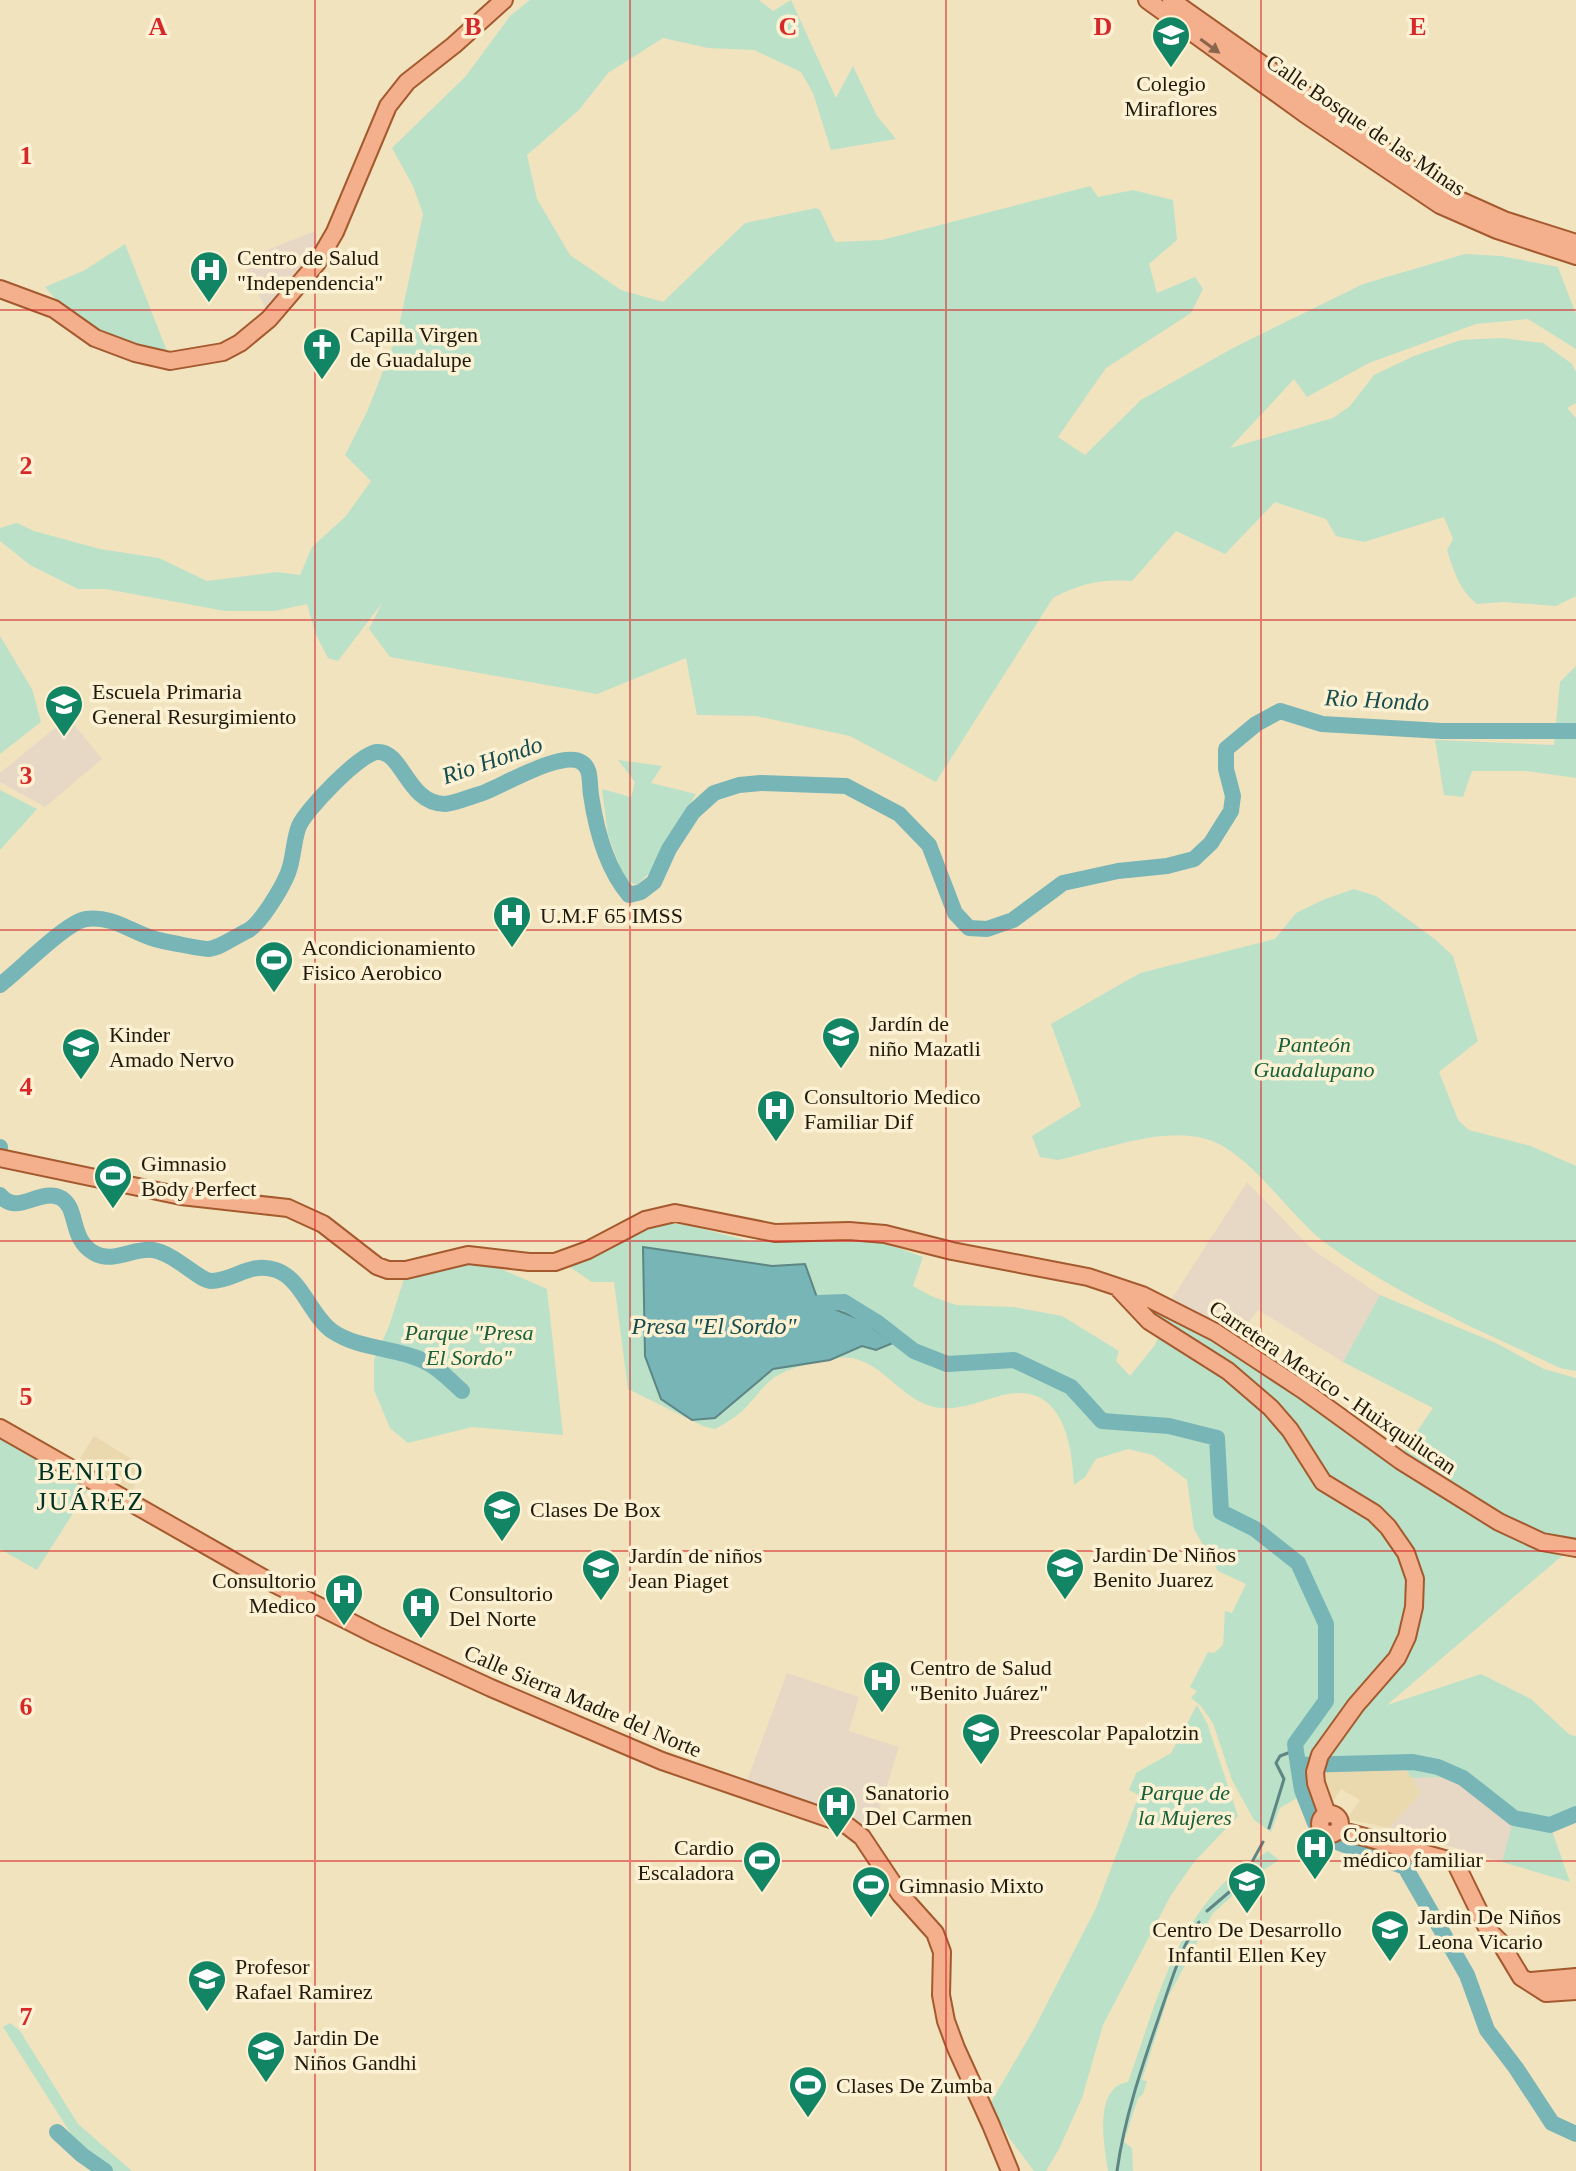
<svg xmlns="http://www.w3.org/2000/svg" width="1576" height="2171" font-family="Georgia,serif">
	<rect width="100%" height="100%" fill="#f2e3bf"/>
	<!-- built -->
	<path fill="#ead8ae" d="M94,1436l49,30 -13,30 -54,-31z
		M1406,1770l16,22 -33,36 -42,-9 13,-19 -19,-11 -12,19 -9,-27 3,-9z"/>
	<!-- education -->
	<path fill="#e7d8c5" d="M315,231l2,21 -49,62 -26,-54z
		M68,717l34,42 -57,48 -45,-25v-9z
		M1247,1182l66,68 67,45 -37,67 -85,-52 -23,29 -64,-39z
		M787,1673l72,24 -10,34 50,16 -25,81 -129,-42z
		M1440,1777l33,13 41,28 -12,44 -113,-34 32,-35 -9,-15z"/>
	<!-- green -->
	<path fill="#bbe1c8" d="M530,0h229l14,11 18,-11 45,98 17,-32 24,50 19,23 -65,11 -18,-57 -12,-21 -47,-22 -46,-2 -45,-10 -55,35 -29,37 -52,45 10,44 33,56 51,35 42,12 82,-79 71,-15 4,2 15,32 47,-2 208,-54 8,11 35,-7 40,10 4,40 -28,24 8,29 38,-16 8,12 -12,24 -85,55 -48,69 27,18 56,-55 92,-52 130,-64 102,-30 36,2 57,11 18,47v35l-48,-30 -52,5 -107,39 -62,34 -13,-18 -64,69 103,-30 17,-12 24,-31 40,-19 47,-16 41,-2 41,5 29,21 4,8v31l-9,5 9,10v178l-20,10 -53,-4 -26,2c-18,-14 -23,-33 -30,-54l6,-11 -9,-22 -80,25 -28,-6 -10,-17 -51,-17 -50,52 -49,-23 -44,50c-33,-2 -50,2 -79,17l-117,184 -86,-46 -94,-20 -59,-1 -11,-57 -89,36 -207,-37 -21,-28 13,-26 -44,58 -10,-3 -12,-23 -9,-31 -32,7h-50l-119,-22h-28l-48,-24 -30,-24v-13l17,-5 17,8 66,18 59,9 48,23 70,-9 23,3 12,-28 34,-31 25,-35 -26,-26 22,-43 30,-77 26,-121 -10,-28 -21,-38 74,-72 44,-60z
		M125,244l42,107c-47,-5 -91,-26 -122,-64l40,-17z
		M0,636l32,53 9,33 -41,32z
		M1576,666v112l-49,-7h-55l-9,26 -19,-2 -9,-55 119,5 6,-63z
		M618,760l44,6 -11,17 45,11 -44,76 -15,15 -12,-5 -17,-45 -6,-46 29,8 4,-15z
		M0,790l37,19 -37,41z
		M1354,889l22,7 60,44 17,16 25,85 -39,31 19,48 11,10 62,16 45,20v205l-16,-3c-81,-38 -164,-73 -236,-126 -35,-27 -76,-92 -118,-103 -43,-13 -104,11 -148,21l-18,-3 -8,-21 49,-30 -30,-82 89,-51 135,-34 21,-26 29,-14z
		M669,1223l23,3 56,15 134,1 41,15 -10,29 18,10 25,9 58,2 48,9 57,35 -3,10 14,15 25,-31 8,-20 -34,-29 82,38 183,131 39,-57 -90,-46 37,-67 116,48 48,26 32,9v166l-189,161 94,-31 50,25 39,36 6,1v79l-26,10 20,57 -68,-20 12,-45 -41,-27 -33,-13 -28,1 -6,-8 -83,2 -13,-6 -1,25 -29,17 -9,24 -17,-12 -22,-40 -19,-57 -13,-18 -9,-7 6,-7 -7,-4 18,-35 6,1 9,-8 2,-34 7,2 14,-29 -28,-13 -24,-42 -7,-49 -34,-25 -25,-6 -32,10 -11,18 -11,8c-2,-46 -13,-106 -75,-89 -20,6 -44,16 -65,11 -37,-8 -55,-54 -96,-49 -17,2 -43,8 -58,16 -15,7 -27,28 -39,38 -8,7 -17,12 -26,17l-12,-3 -75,-37 -14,-107h-22l-25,-17 71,-34z
		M478,1259l69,30 16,146 -91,-8 -64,16 -18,-15 -16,-38v-30l15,-34 17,-53z
		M0,1434l89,54 -52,82 -37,-21z
		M1197,1705l10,18 31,93 -43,45 -24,34 -68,130 -21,73 -23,51 -13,22h-12l-24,-32 -20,-35 45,-77 61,-119 43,-113 -10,-5 7,-17 35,-20z
		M1268,1851l11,9 -22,14 -44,39 -45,84 -26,83 5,1 -4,13 -5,4 -14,44 8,6 1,23h-25c-4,-25 -15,-84 20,-89 27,-74 46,-159 109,-211 9,-8 21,-13 31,-20z
		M10,2023l10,8 58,93 54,47h-30l-22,-23 -77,-121z"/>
	<!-- water -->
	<path fill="#77b5b7" stroke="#5d8684" stroke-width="2" d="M643,1247l129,19 33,-2 14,39 43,17 31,23 -17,7 -14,-4 -32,14 -57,9 -58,49 -23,2 -31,-21 -16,-43z"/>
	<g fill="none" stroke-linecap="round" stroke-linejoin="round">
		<!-- stream -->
		<path stroke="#5d8684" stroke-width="3" d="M1269,1828l15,-49 -8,-16 4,-7 16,-6
			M1207,1911l34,-29 22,-40
			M1117,2171c8,-58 28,-113 47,-169 9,-26 18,-57 35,-80"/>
		<!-- river -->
		<path stroke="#77b5b7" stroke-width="16" d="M0,985c19,-14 66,-63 86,-66 26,-4 45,13 69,20 7,2 47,10 53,10 12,-1 28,-13 39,-18 13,-6 35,-43 41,-58 6,-15 5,-32 11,-47 7,-16 60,-72 78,-74 26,-2 30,52 68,52 11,-1 24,-7 35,-10 21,-7 81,-44 101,-32 11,6 8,21 10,33 5,34 15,73 38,100l12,-3 13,-10 15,-33 24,-37 21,-19 25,-8 22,-2 85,3 53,28 30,31 26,68 14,15 18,1 26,-9 50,-37 55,-12 49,-5 27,-7 17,-16 20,-32 2,-15 -7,-27v-20l30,-25 24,-13 42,13 120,7h134
			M0,1147v2
			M0,1195c17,22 40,-8 61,3 18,10 8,41 33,55 19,11 40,-6 59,-3 23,4 45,30 58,31 23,0 39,-20 65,-11 26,9 34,45 56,61 28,19 63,16 92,30 15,7 26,19 38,30
			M819,1303l25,-1 34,21 36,28 33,13 67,-4 57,27 31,34 67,5 48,12 4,74 34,17 43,34 28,61v77l-31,43 3,21 115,-3 25,5 25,11 51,40 36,7 26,-11
			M1298,1765l4,25 13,33
			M1334,1841l71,26 62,108 20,55 29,38 36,55 24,11
			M57,2132l25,23 23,16"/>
		<defs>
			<path id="major" d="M1147,0l158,114 135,91 57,25 79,26
				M1171,0l275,194 58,26 72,23
				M0,289l54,20 41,29 40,15 35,8 53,-9 17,-9 29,-24 48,-56 18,-31 53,-126 19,-24 47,-37 50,-45
				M0,1158l181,38 107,12 35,16 54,42 11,4h18l62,-15 61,7h26l33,-12 57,-30 30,-7 100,20 74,-2 36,3 67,17 136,26 54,18 73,37 88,58 98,71 98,61 43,20 34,6
				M1117,1287l32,34 79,50 43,37 19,22 33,52 51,31 14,14 18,26 9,26 -1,28 -7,30 -10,21 -41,47 -36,50 -5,17 1,11 11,31
				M0,1428l265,151 111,56 115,53 171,73 183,63 17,13 38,57 35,39 7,19 -1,43 5,26 10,27 35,77 19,46
				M1320 1824a10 10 0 1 1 20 0a10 10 0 1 1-20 0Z
				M1339,1830l116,32 33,68 12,12 21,35 25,16 30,-2
				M1531,1981l45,-4"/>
		</defs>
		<!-- major casing -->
		<use href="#major" stroke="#a45a2e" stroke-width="20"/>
		<!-- major -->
		<use href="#major" stroke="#f4b08c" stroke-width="16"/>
	</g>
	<!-- one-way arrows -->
	<defs><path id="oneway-solid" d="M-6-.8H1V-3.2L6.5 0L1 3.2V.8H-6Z" transform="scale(2)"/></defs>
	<use fill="#8a654c" href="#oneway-solid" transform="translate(1210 46) rotate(36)"/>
	<!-- grid -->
	<path fill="none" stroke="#d62828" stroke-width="2" stroke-opacity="0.55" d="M315,0v2171M630,0v2171M946,0v2171M1261,0v2171M0,310h1576M0,620h1576M0,930h1576M0,1241h1576M0,1551h1576M0,1861h1576"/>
	<!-- icons -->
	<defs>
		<symbol id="school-pin" viewBox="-11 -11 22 30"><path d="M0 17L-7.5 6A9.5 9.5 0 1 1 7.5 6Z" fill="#128564" stroke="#fdf1d4"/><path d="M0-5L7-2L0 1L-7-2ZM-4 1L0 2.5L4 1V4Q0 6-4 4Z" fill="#fff"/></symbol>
		<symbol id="hospital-pin" viewBox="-11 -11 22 30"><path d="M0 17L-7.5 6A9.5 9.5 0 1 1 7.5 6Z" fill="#128564" stroke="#fdf1d4"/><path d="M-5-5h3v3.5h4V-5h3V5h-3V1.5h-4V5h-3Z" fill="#fff"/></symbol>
		<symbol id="church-pin" viewBox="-11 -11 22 30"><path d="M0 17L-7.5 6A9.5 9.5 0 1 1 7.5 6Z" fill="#128564" stroke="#fdf1d4"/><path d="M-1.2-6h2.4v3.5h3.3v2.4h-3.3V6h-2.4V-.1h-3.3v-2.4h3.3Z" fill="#fff"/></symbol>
		<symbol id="stadium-pin" viewBox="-11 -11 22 30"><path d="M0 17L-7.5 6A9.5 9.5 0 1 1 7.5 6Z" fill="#128564" stroke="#fdf1d4"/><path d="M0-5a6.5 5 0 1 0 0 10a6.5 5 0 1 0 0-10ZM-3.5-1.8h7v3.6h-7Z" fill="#fff"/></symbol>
	</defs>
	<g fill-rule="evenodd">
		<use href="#school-pin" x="1149" y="13" width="44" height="60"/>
		<use href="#hospital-pin" x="187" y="248" width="44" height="60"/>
		<use href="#church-pin" x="300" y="325" width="44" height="60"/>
		<use href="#school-pin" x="42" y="682" width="44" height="60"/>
		<use href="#hospital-pin" x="490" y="893" width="44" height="60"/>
		<use href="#stadium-pin" x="252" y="938" width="44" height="60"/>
		<use href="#school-pin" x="819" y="1014" width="44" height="60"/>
		<use href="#school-pin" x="59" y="1025" width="44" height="60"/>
		<use href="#hospital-pin" x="754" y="1087" width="44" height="60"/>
		<use href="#stadium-pin" x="91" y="1154" width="44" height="60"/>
		<use href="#school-pin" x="480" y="1487" width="44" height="60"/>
		<use href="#school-pin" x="1043" y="1545" width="44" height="60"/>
		<use href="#school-pin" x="579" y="1546" width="44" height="60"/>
		<use href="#hospital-pin" x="322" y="1571" width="44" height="60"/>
		<use href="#hospital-pin" x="399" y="1584" width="44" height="60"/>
		<use href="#hospital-pin" x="860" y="1658" width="44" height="60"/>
		<use href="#school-pin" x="959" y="1710" width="44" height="60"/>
		<use href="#hospital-pin" x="815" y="1783" width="44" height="60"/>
		<use href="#hospital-pin" x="1293" y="1825" width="44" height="60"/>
		<use href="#stadium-pin" x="740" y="1838" width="44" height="60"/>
		<use href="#school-pin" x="1225" y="1859" width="44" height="60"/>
		<use href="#stadium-pin" x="849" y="1863" width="44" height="60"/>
		<use href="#school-pin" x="1368" y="1907" width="44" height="60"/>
		<use href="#school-pin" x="185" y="1957" width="44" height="60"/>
		<use href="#school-pin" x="244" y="2028" width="44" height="60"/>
		<use href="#stadium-pin" x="786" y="2063" width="44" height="60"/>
	</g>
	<g text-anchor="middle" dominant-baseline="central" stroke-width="7" stroke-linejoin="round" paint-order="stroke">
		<!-- poi labels -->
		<g font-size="22" fill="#1f1a0c" stroke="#fdf1d4" text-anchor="start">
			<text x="1171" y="83" text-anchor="middle">Colegio<tspan x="1171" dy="25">Miraflores</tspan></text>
			<text x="237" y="257">Centro de Salud<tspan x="237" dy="25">"Independencia"</tspan></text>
			<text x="350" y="334">Capilla Virgen<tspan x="350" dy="25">de Guadalupe</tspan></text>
			<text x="92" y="691">Escuela Primaria<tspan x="92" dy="25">General Resurgimiento</tspan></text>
			<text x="540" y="915">U.M.F 65 IMSS</text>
			<text x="302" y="947">Acondicionamiento<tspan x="302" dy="25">Fisico Aerobico</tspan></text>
			<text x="869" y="1023">Jardín de<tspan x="869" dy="25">niño Mazatli</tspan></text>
			<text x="109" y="1034">Kinder<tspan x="109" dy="25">Amado Nervo</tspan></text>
			<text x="804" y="1096">Consultorio Medico<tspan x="804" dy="25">Familiar Dif</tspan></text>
			<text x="141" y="1163">Gimnasio<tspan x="141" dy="25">Body Perfect</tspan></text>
			<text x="530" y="1509">Clases De Box</text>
			<text x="1093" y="1554">Jardin De Niños<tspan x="1093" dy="25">Benito Juarez</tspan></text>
			<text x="629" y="1555">Jardín de niños<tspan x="629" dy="25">Jean Piaget</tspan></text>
			<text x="316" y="1580" text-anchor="end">Consultorio<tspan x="316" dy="25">Medico</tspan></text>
			<text x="449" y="1593">Consultorio<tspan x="449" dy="25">Del Norte</tspan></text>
			<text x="910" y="1667">Centro de Salud<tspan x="910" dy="25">"Benito Juárez"</tspan></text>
			<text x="1009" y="1732">Preescolar Papalotzin</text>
			<text x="865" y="1792">Sanatorio<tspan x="865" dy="25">Del Carmen</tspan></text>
			<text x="1343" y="1834">Consultorio<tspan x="1343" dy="25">médico familiar</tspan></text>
			<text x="734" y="1847" text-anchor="end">Cardio<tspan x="734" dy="25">Escaladora</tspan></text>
			<text x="899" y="1885">Gimnasio Mixto</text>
			<text x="1418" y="1916">Jardin De Niños<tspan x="1418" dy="25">Leona Vicario</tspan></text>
			<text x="1247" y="1929" text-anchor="middle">Centro De Desarrollo<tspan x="1247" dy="25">Infantil Ellen Key</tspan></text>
			<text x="235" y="1966">Profesor<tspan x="235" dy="25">Rafael Ramirez</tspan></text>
			<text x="294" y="2037">Jardin De<tspan x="294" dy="25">Niños Gandhi</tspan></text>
			<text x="836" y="2085">Clases De Zumba</text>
		</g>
		<!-- street labels -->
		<g font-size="22" fill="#1f1a0c" stroke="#fdf1d4">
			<text transform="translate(1366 125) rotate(34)">Calle Bosque de las Minas</text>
			<text transform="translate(1333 1387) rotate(34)">Carretera Mexico - Huixquilucan</text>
			<text transform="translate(583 1701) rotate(23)">Calle Sierra Madre del Norte</text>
		</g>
		<!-- park labels -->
		<g font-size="22" font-style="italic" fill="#16603b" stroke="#fdf1d4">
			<text x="1314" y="1044">Panteón<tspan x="1314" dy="25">Guadalupano</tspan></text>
			<text x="469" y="1332">Parque "Presa<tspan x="469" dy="25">El Sordo"</tspan></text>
			<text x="1185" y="1792">Parque de<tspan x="1185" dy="25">la Mujeres</tspan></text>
		</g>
		<!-- water labels -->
		<g font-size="24" font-style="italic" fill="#154d4f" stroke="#fdf1d4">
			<text transform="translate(1377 700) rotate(3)">Rio Hondo</text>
			<text transform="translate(492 760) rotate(-19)">Rio Hondo</text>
			<text x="714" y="1326">Presa "El Sordo"</text>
		</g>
		<!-- quarter labels -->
		<g font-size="26" letter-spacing="2" fill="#003223" stroke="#fdf1d4">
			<text x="91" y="1471">BENITO<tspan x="91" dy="30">JUÁREZ</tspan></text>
		</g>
	</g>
	<g font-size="26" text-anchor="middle" font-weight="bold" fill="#d62828" stroke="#fdf1d4" stroke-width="7" stroke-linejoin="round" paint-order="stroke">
		<text x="158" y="35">A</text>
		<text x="473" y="35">B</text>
		<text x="788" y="35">C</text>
		<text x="1103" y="35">D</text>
		<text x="1418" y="35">E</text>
		<text x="26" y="164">1</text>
		<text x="26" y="474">2</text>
		<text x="26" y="784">3</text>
		<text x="26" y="1095">4</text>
		<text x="26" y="1405">5</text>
		<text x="26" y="1715">6</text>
		<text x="26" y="2025">7</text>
	</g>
</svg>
